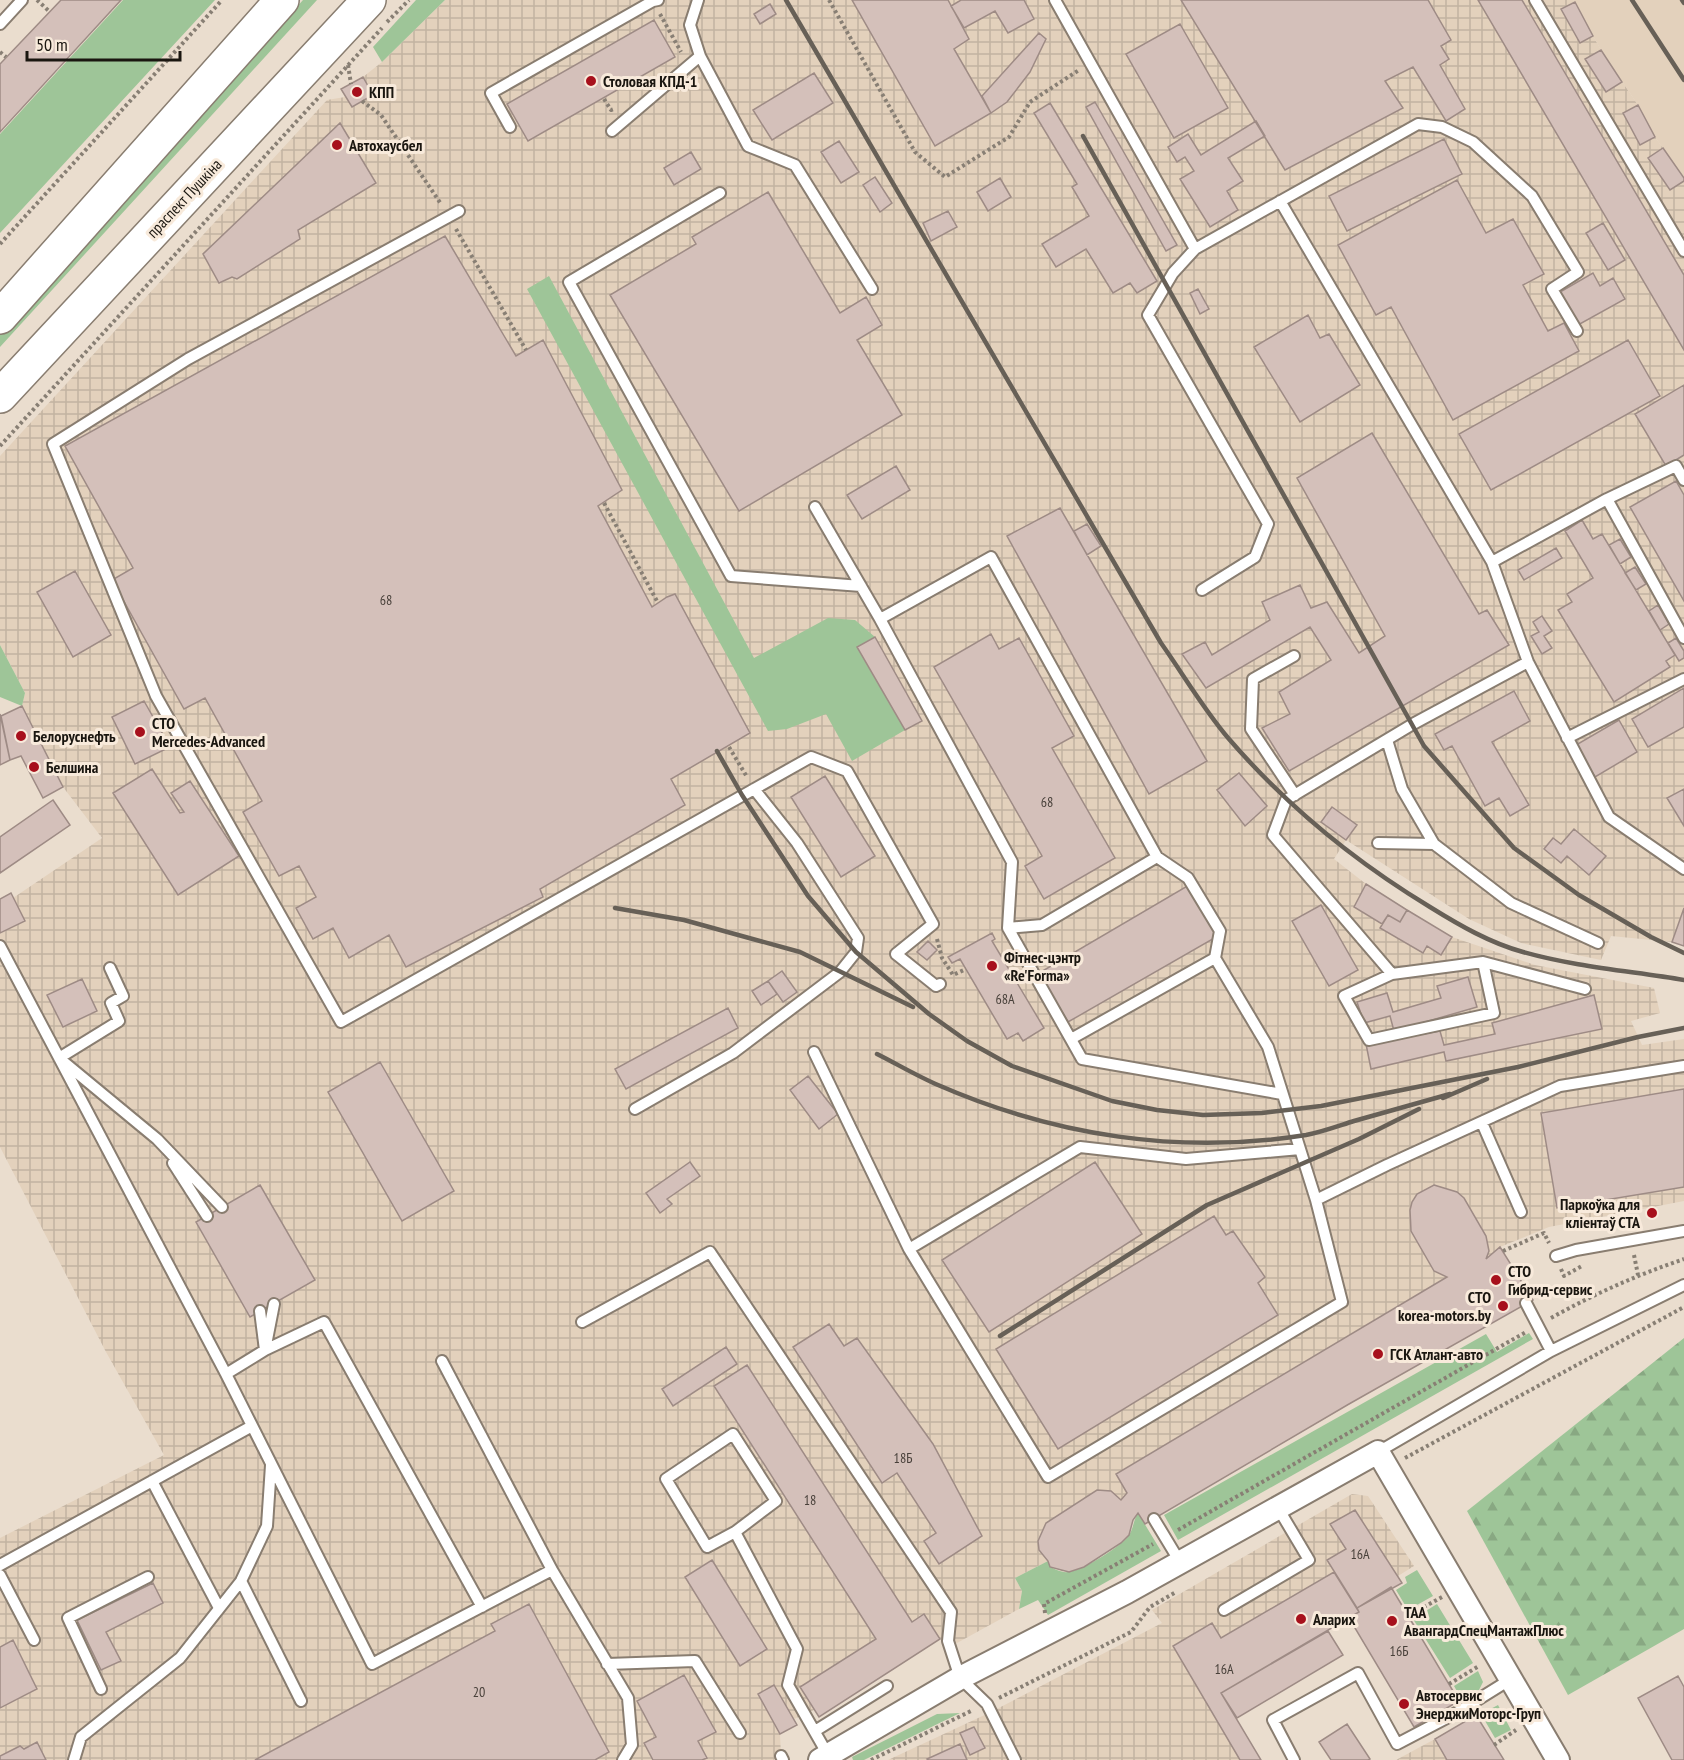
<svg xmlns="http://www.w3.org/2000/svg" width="1684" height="1760" font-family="'PT Sans Narrow',sans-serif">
	<defs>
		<pattern id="industrial-grid" width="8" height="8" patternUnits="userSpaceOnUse" patternTransform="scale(1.5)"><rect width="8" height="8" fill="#e3d1bc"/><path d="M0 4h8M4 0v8" fill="none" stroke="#c2b3a1"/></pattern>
		<pattern id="forest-firs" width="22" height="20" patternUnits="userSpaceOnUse" patternTransform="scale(1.5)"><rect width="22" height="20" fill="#9ec598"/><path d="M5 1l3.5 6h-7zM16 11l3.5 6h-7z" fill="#88a882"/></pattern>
	</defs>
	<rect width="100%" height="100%" fill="#eaddce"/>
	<!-- industrial -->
	<path fill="url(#industrial-grid)" d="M445,0h1128l28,50 37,55 17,32 29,41v768l-12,-4 -61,-6 -10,24 -80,-17 -52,-24 -123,-79 -12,19 32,25 86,53 83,28 119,23 6,25 -29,8 11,24 42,-6v162l-135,26 -49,20 33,53 -183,104 -205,120 -8,-11 -4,7 -4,15 -8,9 -37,23 -15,5 -8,-1 -11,-4 -2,-6 -33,17 7,13 -3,18 -62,34 -17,-4 -121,78 -5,-7 -20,9 3,6 -17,9 1,22 -8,4h-773v-222l164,-83 -58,-103 -106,-205v-248l11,-6 2,5 89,-60 -39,-51 -41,-81 3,-13 -25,-48v-189l327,-356 18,-3 -4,-8 22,-12 19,-15z
		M1352,1494l16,2 46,70 -16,10 4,7 -45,25 2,4 -153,88 34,60h-352l103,-48 171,-89 -10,-13z
		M1476,1715l28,45h-108l39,-21z"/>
	<!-- built -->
	<path fill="#e3d1bc" d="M1573,0h111v178l-29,-41 -17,-32 -37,-55z"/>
	<!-- green -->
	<path fill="#9ec598" d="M123,0h92l-215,233v-99z
		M303,0h14l-317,347v-14l109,-116z
		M416,0h29l-63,62 -9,-15z
		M549,276l205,382 74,-40 27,2 20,17 -17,10 47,83 -53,31 -26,-47 -39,15 -19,2 -241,-442z
		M0,645l25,48 -3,13 -22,-9z
		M1529,1333l4,6 -355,201 -14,-25 322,-181 11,18z
		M1138,1513l23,38 -113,64 -10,-15 -19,9 3,-18 -7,-13 33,-17 2,6c5,2 12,6 18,5 14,-1 54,-26 61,-37 5,-7 4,-15 9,-22z
		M1417,1570l16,26 -25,14 -12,-20 11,-7 -2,-6z
		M1437,1604l36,59 -23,15 -37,-59z
		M1478,1671l5,11 -4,8 -17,10 -8,-14z
		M1498,1705l13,25 -16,8 -14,-24z
		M960,1713l-96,47h-11l-1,-3 85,-43z"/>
	<!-- forest -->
	<path fill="url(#forest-firs)" d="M1684,1338v291l-116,66 -101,-184z"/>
	<!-- building -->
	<path fill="#d4c0ba" stroke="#9e8b85" stroke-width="1.5" d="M61,0h60l-121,132v-68z
		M852,0h96l21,39 -15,10 37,64 -56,33z
		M961,0h63l10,19 -26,14 -13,-22 -31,17 -13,-22z
		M1181,0h247l23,40 -10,6 8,13 -9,6 25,44 -19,12 -33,-54 -28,14 18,27 -118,62z
		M1478,0h44l162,275v75z
		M1575,2l18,34 -13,7 -19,-34z
		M770,4l6,10 -16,10 -6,-10z
		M654,20l21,37 -147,84 -21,-37z
		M1180,24l48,84 -54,30 -48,-84z
		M1039,33l7,6 -16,33 -23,30 -16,11 -9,-17z
		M1601,50l21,32 -16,10 -21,-33z
		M814,73l19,30 -61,37 -19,-30z
		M363,77l10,18 -21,12 -11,-18z
		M1095,102l82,143 -11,6 -80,-144z
		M1050,103l107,178 -20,12 -7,-10 -17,10 -27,-44 -30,18 -14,-23 47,-28 -17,-29 5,-3 -43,-71z
		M1638,105l17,32 -15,8 -17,-32z
		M1256,121l9,15 -37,22 15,23 -16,10 11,19 -28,17 -30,-48 14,-8 -9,-14 -8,5 -9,-15 20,-13 13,21z
		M340,123l36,60 -78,47 2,9 -63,40 -5,-2 -13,6 -16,-29z
		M1444,139l18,35 -115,57 -18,-35z
		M839,141l20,31 -18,11 -20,-31z
		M1663,148l21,30v3l-14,9 -22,-32z
		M691,152l10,17 -27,16 -10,-17z
		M875,177l17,26 -12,9 -17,-27z
		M1000,178l11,19 -23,14 -11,-19z
		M1457,180l29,53 27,-14 31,55 -21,11 25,46 16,-8 15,28 -126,69 -62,-113 -15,8 -38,-70z
		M768,192l72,121 26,-16 16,28 -25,15 45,75 -163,96 -129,-216 86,-51 -4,-7z
		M948,211l9,16 -26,14 -8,-18z
		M1603,223l22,37 -17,10 -22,-37z
		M445,236l71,120 27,-16 79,150 -24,16 54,101 15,-10 8,-3 75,139 -79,46 14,26 -145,84 3,8 -137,70 -17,-32 -40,23 -16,-30 -20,11 -17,-31 20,-11 -17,-31 -20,10 -36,-64 19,-11 -57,-103 -21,11 -72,-129 21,-12 -68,-122z
		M1593,273l7,13 13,-8 12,21 -47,26 -18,-33z
		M1198,289l11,20 -9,5 -10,-21z
		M1308,315l12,23 9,-4 31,51 -60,37 -46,-75z
		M1628,340l32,56 -169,94 -32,-56z
		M1684,385v70l-18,11 -31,-52z
		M1372,433l107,181 8,-4 22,35 -220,126 -27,-43 28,-14 -11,-22 52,-32 -21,-33 -104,61 -24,-34 23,-12 7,13 58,-35 -8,-18 38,-17 11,23 16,-6 32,51 26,-17 -88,-158z
		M896,466l14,24 -48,29 -15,-24z
		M1676,481l8,14v106l-54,-94z
		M1060,508l147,253 -58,33 -142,-258z
		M1582,520l11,19 9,-5 73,121 -9,6 4,6 -56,35 -56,-92 14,-8 -5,-8 26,-16 -28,-47z
		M1087,524l14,22 -14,9 -13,-24z
		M1620,539l11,18 -11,7 -11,-19z
		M1556,548l6,10 -38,22 -6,-10z
		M1635,567l11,17 -10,6 -11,-17z
		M75,571l36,64 -38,22 -36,-65z
		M1658,605l11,19 -9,6 -11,-19z
		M1542,616l10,15 -8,5 8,12 -10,6 -11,-18 8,-4 -6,-10z
		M991,634l8,15 20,-11 55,98 -22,12 63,110 -71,41 -19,-33 17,-10 -108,-189z
		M875,637l47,84 -17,9 -48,-83z
		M1676,638l8,13v7l-5,3 -11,-18z
		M1684,688v39l-36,20 -16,-28z
		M1514,691l16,30 -38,21 37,63 -19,11 -11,-18 -14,8 -33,-60 -8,4 -9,-16z
		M144,701l26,46 -35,17 -23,-47z
		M22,706l41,81 -20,11 -22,-42 -11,4 -9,-44z
		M0,714l10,46 -10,5z
		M1619,720l18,32 -42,25 -19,-32z
		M152,769l28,44 4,-1 -13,-19 19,-12 49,75 -61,39 -65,-102z
		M1239,773l28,33 -22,20 -28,-36z
		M825,776l50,80 -34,21 -50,-80z
		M1684,789v37l-17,-28z
		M53,800l17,25 -70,48v-36z
		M1332,807l25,18 -11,15 -25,-18z
		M1574,829l32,27 -17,19 -22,-19 -6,7 -17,-14 9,-11 8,6z
		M1366,884l41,26 -7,12 -12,-7 -6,9 -28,-17z
		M1189,885l29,51 -150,86 -29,-49z
		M11,893l14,28 -25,12v-34z
		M1321,905l37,65 -29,16 -37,-65z
		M1684,908v38l-12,-4z
		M1407,910l45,27 -11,18 -14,-9 -4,7 -43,-25 8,-13 12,7z
		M992,933l3,6 -3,2 52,87 -21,13 -5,-8 -11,6 -47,-80 -8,4 -4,-6z
		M928,941l9,9 -10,10 -10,-8z
		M782,971l15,21 -14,10 -15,-21z
		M1468,977l9,30 -83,24 -4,-15 -26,7 -7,-21 30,-9 6,19 48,-14 -4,-12z
		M82,979l15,32 -34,16 -16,-32z
		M768,981l9,13 -16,11 -9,-14z
		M1594,995l8,34 -156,32 -2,-9 -73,17 -5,-25 74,-13 4,14 51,-11 -3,-11z
		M728,1008l10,20 -112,61 -11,-20z
		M380,1062l74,129 -52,30 -74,-129z
		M808,1076l30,38 -19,15 -29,-39z
		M1684,1089v98l-127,21 -16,-95z
		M690,1162l10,14 -33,23 5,5 -12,9 -14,-20z
		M1095,1162l47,72 -153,98 -47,-72z
		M260,1185l55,95 -65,37 -54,-95z
		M1434,1185l23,7 7,6 22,38 3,15 -3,8 14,-12 33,53 -184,104 -204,120 -7,-11 -5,7 -4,15 -8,8 -37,24 -15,5 -19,-5 -2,-6 -9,-11 -1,-9 8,-18 51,-33 14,1 10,9 6,-7 -11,-19 331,-197 -13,-6 -23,-40 -1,-21 2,-8 5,-8z
		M1214,1216l12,19 7,-4 32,46 -7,6 20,32 -220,134 -62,-100z
		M829,1324l15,22 13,-8 76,106 49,92 -43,28 -15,-23 12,-8 -39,-60 -15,10 -89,-136z
		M726,1347l11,17 -64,42 -11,-17z
		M747,1365l165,257 12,-8 16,25 -121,78 -19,-30 76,-48 -162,-253z
		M1355,1510l47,73 -45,25 -30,-48 19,-11 -16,-25z
		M712,1560l55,89 -27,17 -55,-89z
		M1334,1572l25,40 -138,81 40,67h-21l-67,-114 39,-23 9,15z
		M153,1583l10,20 -57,29 15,29 -20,9 -24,-50z
		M1391,1587l68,114 -45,26 -65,-109 10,-6 -2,-4z
		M529,1604l80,148 -14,8h-340l240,-129 -4,-7z
		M1328,1631l15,24 -106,63 -16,-25z
		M13,1640l24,49 -37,19v-61z
		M684,1675l32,57 -18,9 9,17 -5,2h-49l-9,-17 12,-6 -19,-36z
		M1678,1676l6,11v73h-12l-34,-62z
		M774,1685l23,40 -17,9 -22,-40z
		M1476,1715l28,45h-57l-12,-21z
		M1347,1724l23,35 -2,1h-37l-12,-18z
		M974,1727l11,21 -15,7 -10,-22z
		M37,1742l9,18h-46v-4l20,-10 4,3z
		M960,1744l7,16h-39l-1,-1z"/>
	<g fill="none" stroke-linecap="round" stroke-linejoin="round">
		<defs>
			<path id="lane" d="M698,0l-8,25 10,31 48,90 47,19 77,124
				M1055,0l140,249 223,-125 24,3 31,15 59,54 46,76 -26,17 25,42
				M1535,0l149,251
				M0,24l22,-24
				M510,127l-19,-34 162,-92 5,-1
				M612,131l88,-75
				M720,193l-151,89 162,294 130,10
				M1280,201l212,361 36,100 81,155 75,52
				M459,211l-271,148 -135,85 103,252 185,326 470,-265 36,14 86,153 -37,30 40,32 4,-2
				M1195,249l-22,24 -25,42 120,209 -13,33 -53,33
				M1607,499l69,-33 8,14
				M815,507l65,112 132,243 -4,66 74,131 200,35
				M1492,562l115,-63 77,139
				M880,619l111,-62 166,300 -115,68 -34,3
				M1294,656l-41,23 -2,50 44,66
				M1528,662l-115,62 -127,76 -13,35 119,139 91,-12 102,27
				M1567,738l117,-59
				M1387,740l15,49 32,55 77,59 87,40
				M1378,843l56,1
				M1157,857l31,21 32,53 -5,27
				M0,946l226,428 146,290 180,-94 76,128 4,47 -9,15
				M110,968l13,28 -12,7 8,18 -60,37 98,81 65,68
				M1392,974l-48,22 25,44 125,-27 -11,-51
				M1071,1039l144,-81 53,89 48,153 71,-35 173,-79 124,-20
				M814,1052l95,197 139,228 294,-175 -26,-102
				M635,1109l98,-56 107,-81 16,-20 2,-14 -61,-95 -43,-54
				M1482,1123l39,89
				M173,1163l34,53
				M909,1249l171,-102 106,12 114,-10
				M1556,1256l20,-6 108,-19
				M1526,1303l25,48
				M260,1311l5,39 59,-28 158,285
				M582,1322l128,-70 241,360 -3,29 12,37 27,26 28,56
				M442,1361l110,209
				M226,1374l39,-24 9,-46
				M1378,1452l173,-101 133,-66
				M152,1481l67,127
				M1154,1519l26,43
				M735,1532l-28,15 -41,-68 67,-45 43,67 -41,31 62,117 -9,36 40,70
				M0,1565l252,-139
				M0,1575l34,65
				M241,1581l60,120
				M1224,1610l85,-50 -31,-52
				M607,1664l88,-3 45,72
				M101,1689l-33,-71 80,-41
				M815,1731l72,-45
				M781,1756l2,4
				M74,1760l7,-23 99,-79 61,-77 26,-55 4,-61
				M1294,1760l-21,-40 85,-47 39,71 61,-32 53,-33"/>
			<path id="street" d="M820,1760l140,-82 167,-86 251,-140 180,308"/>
			<path id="primary" d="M0,317l282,-317
				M0,396l369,-396"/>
		</defs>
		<!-- lane casing -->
		<use href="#lane" stroke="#897d70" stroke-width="14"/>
		<!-- street casing -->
		<use href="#street" stroke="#897d70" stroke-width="26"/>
		<!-- primary casing -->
		<use href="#primary" stroke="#897d70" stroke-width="36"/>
		<!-- path -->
		<path stroke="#887f74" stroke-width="4" stroke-dasharray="3 3" stroke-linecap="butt" d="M37,0l13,12
			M829,0l86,152 30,25 64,-40 21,-35 49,-32
			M660,14l21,38
			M387,22l22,-22
			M0,52l6,5
			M348,65l3,19
			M604,99l7,11 3,-1
			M362,101l19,14 60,89
			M456,229l70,121
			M0,244l222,-244
			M0,446l382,-418
			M604,503l54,100
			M729,747l18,30
			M937,939l5,19 11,17 13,-6
			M1503,1251l41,-18 5,10
			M1634,1255l4,20
			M1561,1269l3,7 18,-10
			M1551,1318c43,-24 86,-43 133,-59
			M1405,1458l279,-151
			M1178,1530l348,-198
			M1045,1613l-1,-9 109,-60
			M1408,1616l34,-19
			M1449,1684l30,-18
			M999,1698l132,-66 19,-25 26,-15
			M1494,1745l22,-15
			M871,1760l102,-50"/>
		<!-- lane -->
		<use href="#lane" stroke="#fff" stroke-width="10"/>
		<!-- street -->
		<use href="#street" stroke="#fff" stroke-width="22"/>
		<!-- primary -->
		<use href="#primary" stroke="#fff" stroke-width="33"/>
		<!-- rail -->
		<path stroke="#676057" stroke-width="4.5" d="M786,0l375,643c22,31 43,67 68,96 58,67 125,122 201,168 29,18 60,36 93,45 53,15 107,19 161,28
			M1632,0l52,80
			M1682,0l2,3
			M1083,136l341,610 90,102 65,47 72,42 33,16
			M717,751l25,44 66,101 48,56 73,62 38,27 45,25 100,35 45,9 46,5 59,-2 59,-7 197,-39 120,-30 46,-9
			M615,908l69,12 116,32 113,55
			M877,1054c20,10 40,22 61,31 117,51 242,70 368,50 16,-3 32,-9 48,-14 32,-9 64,-18 96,-27
			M1443,1098l44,-19
			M1000,1336l207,-131 152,-66 60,-30"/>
	</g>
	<!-- markers -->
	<g fill="#a7101c" stroke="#f8eadb" stroke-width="2">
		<circle cx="591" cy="81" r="6"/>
		<circle cx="357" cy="92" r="6"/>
		<circle cx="337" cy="145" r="6"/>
		<circle cx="140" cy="732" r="6"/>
		<circle cx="21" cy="736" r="6"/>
		<circle cx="34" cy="767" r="6"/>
		<circle cx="992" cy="966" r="6"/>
		<circle cx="1652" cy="1213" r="6"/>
		<circle cx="1496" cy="1280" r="6"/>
		<circle cx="1503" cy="1306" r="6"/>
		<circle cx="1378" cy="1354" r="6"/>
		<circle cx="1301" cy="1619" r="6"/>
		<circle cx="1392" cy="1621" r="6"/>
		<circle cx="1404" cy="1704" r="6"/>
	</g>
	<g text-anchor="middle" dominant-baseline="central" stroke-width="6" stroke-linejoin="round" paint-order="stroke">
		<!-- number labels -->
		<g font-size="14" fill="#48403a">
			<text x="386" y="600">68</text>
			<text x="1047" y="802">68</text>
			<text x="1005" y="999">68А</text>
			<text x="903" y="1458">18Б</text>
			<text x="810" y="1500">18</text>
			<text x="1360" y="1554">16А</text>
			<text x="1399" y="1651">16Б</text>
			<text x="1224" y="1669">16А</text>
			<text x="479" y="1692">20</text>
		</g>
		<!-- poi labels -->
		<g font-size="16" font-weight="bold" fill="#1a1610" stroke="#f8eadb" text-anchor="start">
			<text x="603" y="81">Столовая КПД-1</text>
			<text x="369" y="92">КПП</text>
			<text x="349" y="145">Автохаусбел</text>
			<text x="152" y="723">СТО<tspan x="152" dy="18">Mercedes-Advanced</tspan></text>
			<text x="33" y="736">Белоруснефть</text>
			<text x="46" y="767">Белшина</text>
			<text x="1004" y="957">Фітнес-цэнтр<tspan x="1004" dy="18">«Re'Forma»</tspan></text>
			<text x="1640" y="1204" text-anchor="end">Паркоўка для<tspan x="1640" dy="18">кліентаў СТА</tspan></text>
			<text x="1508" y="1271">СТО<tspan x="1508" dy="18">Гибрид-сервис</tspan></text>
			<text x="1491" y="1297" text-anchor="end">СТО<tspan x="1491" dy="18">korea-motors.by</tspan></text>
			<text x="1390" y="1354">ГСК Атлант-авто</text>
			<text x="1404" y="1612">ТАА<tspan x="1404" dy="18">АвангардСпецМантажПлюс</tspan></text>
			<text x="1313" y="1619">Аларих</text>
			<text x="1416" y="1695">Автосервис<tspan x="1416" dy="18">ЭнерджиМоторс-Груп</tspan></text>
		</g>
		<!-- street labels -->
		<g font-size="16" fill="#1a1610" stroke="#f8eadb">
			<text transform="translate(184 198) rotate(-47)">праспект Пушкіна</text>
		</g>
	</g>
	<!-- scale -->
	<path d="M27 51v9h153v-9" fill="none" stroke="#1a1610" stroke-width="3"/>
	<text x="36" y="51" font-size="18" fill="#1a1610" stroke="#f8eadb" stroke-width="4.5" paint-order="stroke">50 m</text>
</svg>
